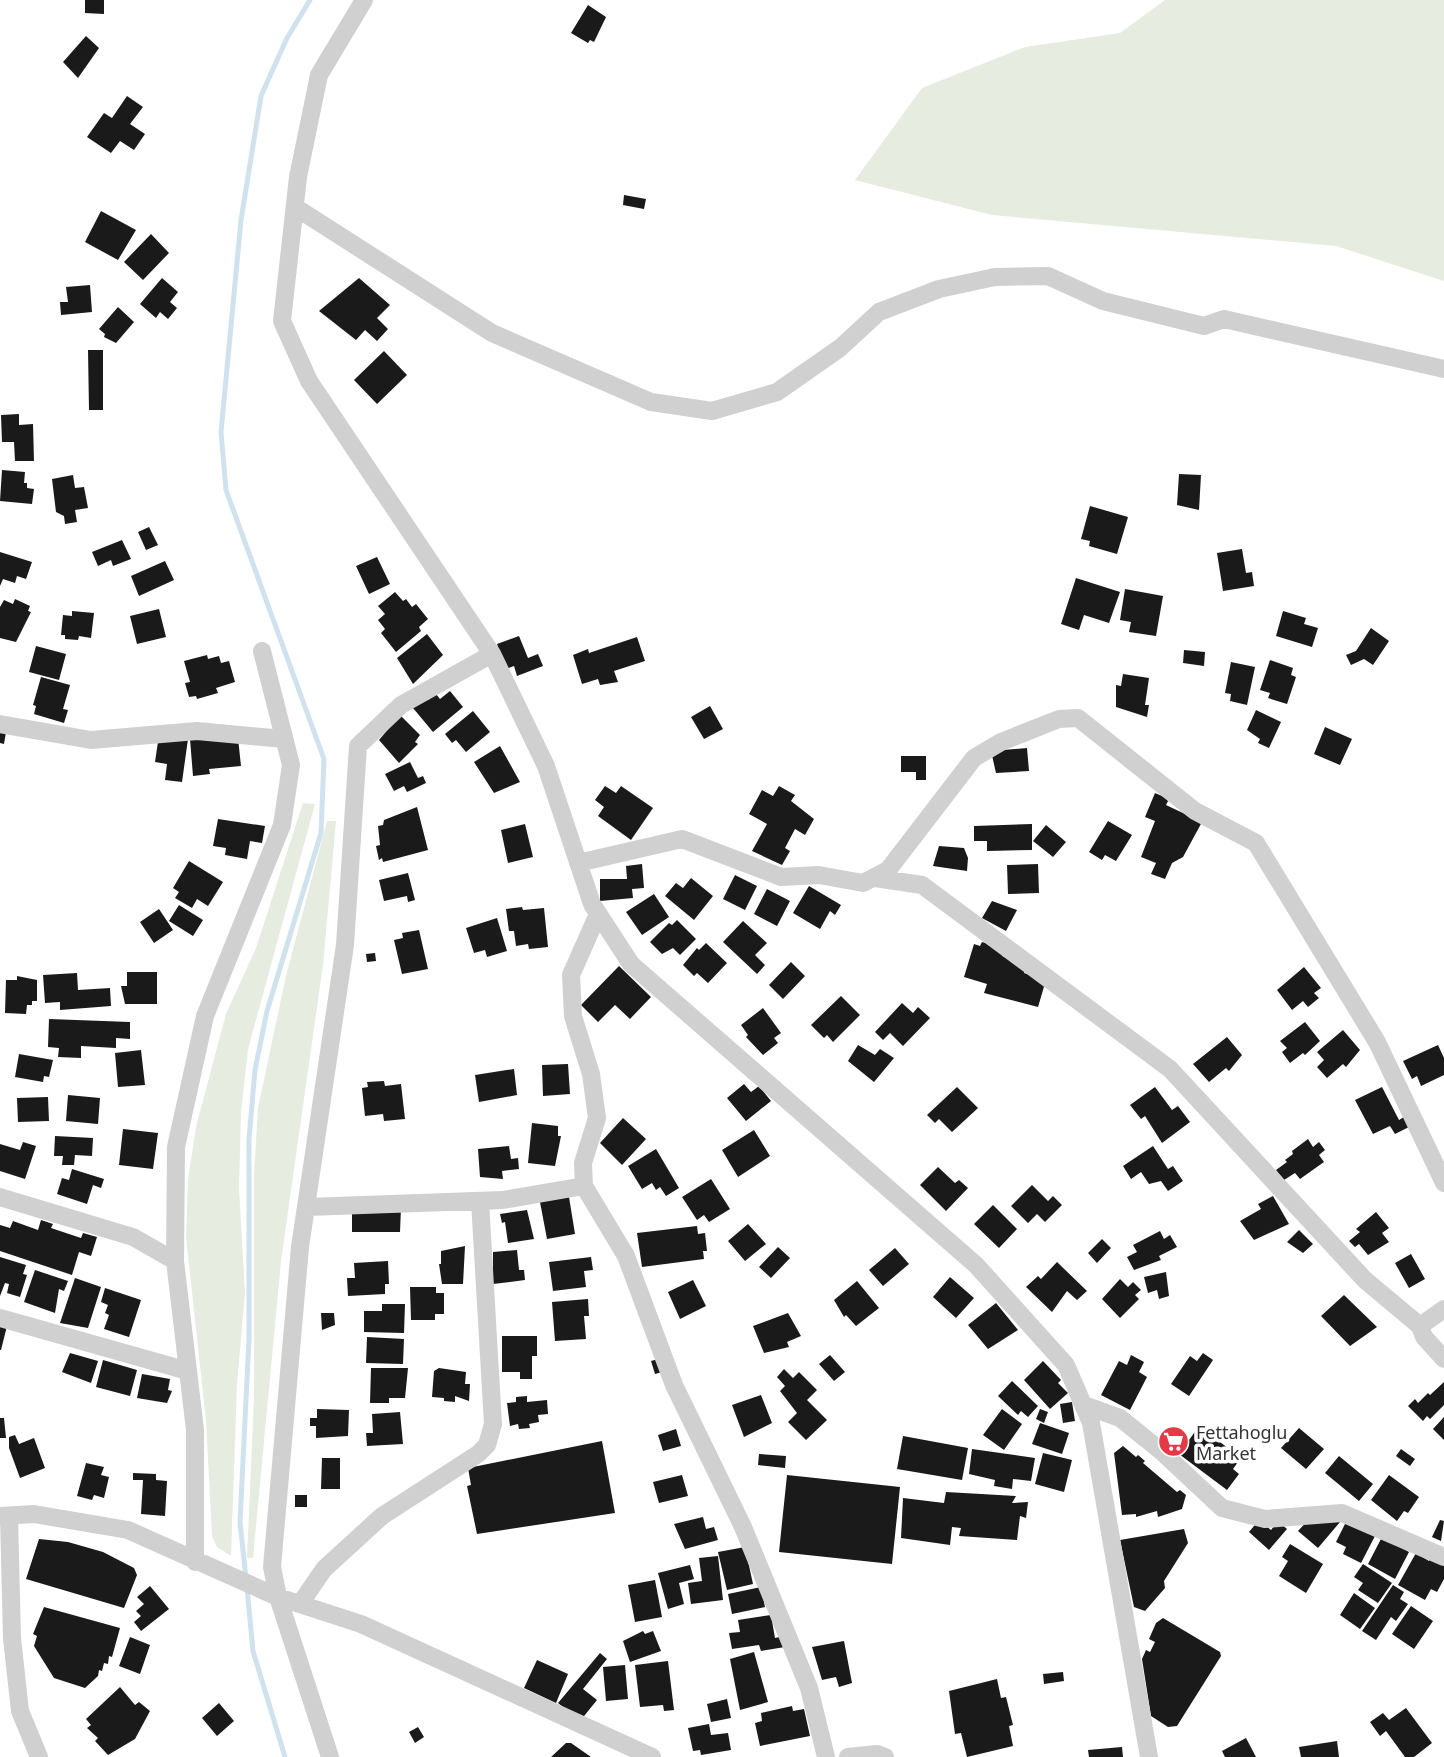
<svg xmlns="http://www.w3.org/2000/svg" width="1444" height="1757" font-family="'Noto Sans',sans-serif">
	<rect width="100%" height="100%" fill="#fff"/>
	<!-- green -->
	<path fill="#e6ecdf" d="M1165,0h279v281l-108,-35 -344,-31 -137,-35 67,-92 103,-41 95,-14z
		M303,803l12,1 -67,245 -7,63 -2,76 6,105 -8,91 -6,172 -14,-9 -5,-11 -6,-116 -20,-183 2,-57 8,-53 30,-113 30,-66z
		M327,821h9l-13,144 -42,296 -28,297h-6l7,-159v-224l4,-67 28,-132z"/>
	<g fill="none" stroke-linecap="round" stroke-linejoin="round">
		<!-- stream -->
		<path stroke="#cfe2ee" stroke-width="5" d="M246,1579l-6,-57 9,-183v-200l6,-69 12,-59 54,-178 3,-74 -98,-269 -5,-58 20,-212 20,-124 26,-58 23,-38
			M247,1588l6,63 32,106"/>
	</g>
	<!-- building -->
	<path fill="#1a1a1a" d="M85,0h19v14l-19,-1z
		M588,5l18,12 -12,25 -4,-2 -2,3 -17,-10z
		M86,36l13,12 -21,30 -15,-16z
		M127,96l16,11 -13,17 15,10 -11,16 -14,-9 -9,12 -24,-16 17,-24 8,5z
		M624,195l22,4 -2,10 -21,-4z
		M101,211l35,19 -18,30 -33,-18z
		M151,234l18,19 -26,27 -19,-18z
		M162,278l16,14 -8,10 7,6 -9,11 -8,-7 -4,6 -16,-14z
		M359,278l31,27 -13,13 11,11 -11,12 -12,-11 -9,10 -37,-29z
		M90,285l2,27 -31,3 -1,-13h8l-2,-15z
		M118,307l16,15 -18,21 -12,-6 1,-3 -6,-5z
		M88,350h15v60h-14z
		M384,351l23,24 -30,29 -23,-24z
		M19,414v11l14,-1 1,37h-19l-1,-19h-12l-1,-27z
		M2,470l23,2 -1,11h3v5l7,1 -2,15 -32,-3z
		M1179,474l22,1 -2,35 -22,-5z
		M73,475l2,13 9,-1 4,21 -13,2 2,12 -12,2 -1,-8 -8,-4 -4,-33z
		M1090,506l38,11 -11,37 -28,-8 1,-5 -9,-2z
		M149,527l9,18 -12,5 -8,-18z
		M122,540l9,19 -18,7 -2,-6 -13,6 -6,-14z
		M1242,549l4,24 6,-1 2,14 -31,5 -6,-38z
		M0,552l32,10 -6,17 -9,-3 -2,7 -12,-4 -3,7z
		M377,557l13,27 -21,10 -13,-28z
		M165,561l9,19 -35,16 -8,-20z
		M1076,578l44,14 -11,31 -25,-8 -5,15 -18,-6z
		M1125,589l38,7 -7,40 -27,-4 2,-10 -11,-2z
		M395,592l8,9 3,-2 6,8 4,-3 12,15 -9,8 2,4 -25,21 -15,-19 4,-4 -7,-9 7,-6 -7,-8z
		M15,599l15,7 -2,5 3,1 -15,30 -16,-4v-31l4,-7 9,4z
		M159,609l7,28 -29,7 -7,-28z
		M72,611l22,2 -3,25 -12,-2 -1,4 -13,-1v-4h-4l2,-20 9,1z
		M1283,611l23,7 -2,6 14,4 -6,19 -36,-11z
		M1371,628l18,13 -16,24 -9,-6 -13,6 -5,-10 10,-4z
		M427,634l16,21 -30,29 -16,-26z
		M519,636l9,22 10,-4 5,12 -26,10 -3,-10 -8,3 -9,-25z
		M637,637l8,24 -31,10 4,11 -18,3 -2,-6 -16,5 -9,-29 15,-6 1,4z
		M36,646l30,8 -7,26 -30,-8z
		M1184,650l21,2 -1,14 -21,-3z
		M207,655l1,4 11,-3 2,7 8,-2 6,21 -19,6 2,5 -21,6 -1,-3 -7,1 -4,-14 5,-1 -6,-21z
		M1270,660l23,8 -2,7 5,2 -9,27 -19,-6 2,-5 -10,-3z
		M1231,662l24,5 -8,38 -17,-4 1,-7 -6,-1z
		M1123,674l26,4 -4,27h4l-2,12 -31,-10v-22l5,1z
		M41,677l29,8 -7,24 5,1 -4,13 -30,-9 2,-8 -3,-1z
		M450,691l13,16 -30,25 -20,-24 13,-10 2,2 8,-6 4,5z
		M710,706l13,23 -19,10 -13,-22z
		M1256,710l25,12 -12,26 -11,-5 2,-4 -13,-9z
		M473,711l17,21 -24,20 -10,-12 -4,3 -7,-9z
		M400,715l20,20 -5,7 3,2 -19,19 -20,-23z
		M1325,727l27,12 -12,26 -26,-11z
		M0,731l6,1 -2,12 -4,-1z
		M159,735l29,4 -6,43 -17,-2 2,-16 -12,-2z
		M238,738l3,28 -32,3 1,5 -17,2 -3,-37z
		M500,746l20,36 -26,11 -20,-31z
		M1027,748l2,23 -33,2 -5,-22z
		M901,756h25v24h-10v-8h-15z
		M410,762l8,16 5,-2 3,7 -19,9 -3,-6 -10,5 -9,-17z
		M605,786l11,7 5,-7 32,22 -22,32 -33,-24 6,-9 -9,-7z
		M779,786l16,9 -4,6 23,18 -9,16 -10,-6 -10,19 5,3 -8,14 -30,-14 15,-27 -18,-10 13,-24 11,6z
		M1155,793l14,6 -3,6 36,17 -19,35 -11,6 -7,16 -14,-5 5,-11 -15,-6 14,-36 -10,-4z
		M417,807l11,43 -45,12 -1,-4 -3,2 -3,-14 4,-1 -2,-19 5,-1 1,-5z
		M218,819l47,7 -3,17 -12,-2 -3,18 -22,-4 1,-7 -13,-2z
		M1108,821l24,14 -16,26 -11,-6 -3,5 -13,-8z
		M525,824l8,33 -25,6 -7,-33z
		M1032,824v26l-45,1v-10h-13v-15z
		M1046,825l20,17 -13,15 -20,-16z
		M939,846l25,2 4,10 -1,13 -34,-5z
		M189,861l34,21 -15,24 -11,-7 -5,9 -17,-10 4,-6 -6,-4z
		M642,864l2,24 -12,1 1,9 -33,3v-22h27l-1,-13z
		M1038,864l1,29 -31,1 -1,-29z
		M408,873l7,27 -7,2 -1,-6 -23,5 -5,-21z
		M735,875l22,11 -12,24 -22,-11z
		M691,878l22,18 -19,24 -29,-24 11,-13 7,5z
		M809,886l32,19 -6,10 -5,-4 -10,18 -27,-16z
		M767,889l23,12 -13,25 -23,-12z
		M654,894l15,23 -27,18 -16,-23z
		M992,901l25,9 -11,21 -24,-13z
		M179,905l24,15 -10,16 -24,-15z
		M522,907l1,3 21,-2 4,39 -19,2 -1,-5 -12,2 -2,-15h-5l-3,-22z
		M159,909l14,21 -19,13 -14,-21z
		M497,918l10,33 -20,6 -2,-7 -11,3 -8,-25z
		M677,920l19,19 -16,16 -7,-7 -11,6 -12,-12 19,-19 3,2z
		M743,921l24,22 -12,12 10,10 -8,9 -34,-32z
		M419,930l9,39 -26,5 -8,-34 9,-2 -1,-5z
		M982,942l20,6v8l25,8 -3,9 22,7 -8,27 -54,-14 3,-9 -23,-7 10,-33 6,2z
		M706,943l21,20 -19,20 -11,-10 -3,3 -11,-11 14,-17 2,2z
		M375,953l1,8 -9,1 -1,-8z
		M791,962l14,14 -22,23 -14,-14z
		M619,966l32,31 -21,22 -15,-14 -17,17 -17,-17z
		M1304,967l17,21 -7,5 5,5 -11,9 -5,-6 -11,9 -15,-20z
		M127,972h30v32h-32l-4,-18h6z
		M77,973l1,17 32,-2 1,18 -51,4v-8l-15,1 -2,-28z
		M17,976l20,4v21h-5v4h-5l-1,9 -21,-1 1,-33h11z
		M841,996l19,19 -27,27 -6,-7 -3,3 -13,-13z
		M902,1003l11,10 5,-6 12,11 -27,28 -13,-13 -7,7 -8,-8z
		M763,1008l18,25 -7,5 4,5 -15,12 -17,-18 2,-2 -7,-10z
		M49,1019l81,3v17l-14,-1v10l-35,-2v12l-23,-1 1,-9 -11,-1z
		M1305,1022l15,19 -15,14 -2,-2 -13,10 -8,-11 5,-4 -7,-7z
		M1343,1030l17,20 -14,17 -3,-3 -16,14 -10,-11 7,-7 -7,-8z
		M1227,1037l15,18 -13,16 -3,-3 -17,14 -16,-18z
		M858,1045l17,10 5,-6 14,9 -20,24 -26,-21z
		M1438,1045l6,13v17l-23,11 -4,-10 -5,3 -9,-18z
		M141,1050l4,35 -27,2 -3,-34z
		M19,1054l34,6 -4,17 -5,-1 -1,6 -28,-5z
		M568,1064l2,30 -27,2 -1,-31z
		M514,1069l3,26 -38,7 -4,-27z
		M384,1081l1,5 16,-2 4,35 -21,2 -1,-7 -18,2 -3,-28 6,-1 -1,-5z
		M744,1084l7,8 8,-6 12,15 -25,20 -19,-23z
		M957,1087l21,21 -26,24 -13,-13 -4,4 -8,-8z
		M1155,1087l17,23 6,-4 12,16 -28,21 -17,-27 -4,3 -11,-14z
		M1382,1087l17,33 5,-3 5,10 -14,7 -5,-8 -17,8 -18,-34z
		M68,1095l32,3 -2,26 -32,-3z
		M48,1097l1,24 -31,1 -1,-24z
		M623,1118l23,21 -24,26 -22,-22z
		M532,1123l26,3v10h3l-6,30 -27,-3z
		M123,1129l35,4 -5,36 -34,-4z
		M754,1130l16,26 -32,21 -16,-27z
		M55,1136l38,2 -1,18 -17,-1 -1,10h-12l1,-9h-9z
		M1308,1139l5,8 6,-5 6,8 -6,5 5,7 -24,17 -5,-6 -11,7 -8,-10 11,-8 -2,-2 8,-6 -1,-3z
		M23,1142l13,4 -11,33 -25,-8v-27l20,6z
		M509,1146l2,13 7,-1 1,11 -17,2 1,8 -23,-2 -2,-28z
		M1153,1146l15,23 5,-3 10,15 -15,10 -7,-10 -12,3 -8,-12 -10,7 -8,-13z
		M656,1149l23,39 -13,8 -6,-9 -4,3 -4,-7 -10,6 -14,-23z
		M938,1167l17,16 4,-3 9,8 -22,23 -26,-26z
		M72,1169l32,10 -3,9 -8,-3 -6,19 -30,-10 5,-16 7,2z
		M711,1179l19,30 -21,13 -5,-7 -7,5 -15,-23z
		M1032,1185l16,16 5,-5 9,9 -17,17 -8,-8 -9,9 -17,-17z
		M1273,1196l16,28 -35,16 -14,-19 21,-12 -3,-5z
		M569,1197l6,37 -28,5 -7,-37z
		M993,1205l24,24 -18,19 -25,-24z
		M352,1208h49l-1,24h-48z
		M527,1210l7,29 -26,4 -3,-21 -3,1 -2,-9z
		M1376,1212l13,16 -7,5 7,9 -21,13 -9,-11 -4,3 -6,-6 11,-9 -4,-3z
		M41,1220l12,4 -2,4 30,10 2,-5 14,4 -6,19 -12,-4 -7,23 -72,-24v-26l10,3 3,-7 25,9z
		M748,1224l18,20 -21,17 -17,-20z
		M697,1226l1,8 7,-1 2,18h-4l1,8 -62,8 -5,-34z
		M1299,1230l14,14 -10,9 -16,-11z
		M1160,1231l4,8 6,-4 7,12 -18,9 2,4 -27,10 -7,-13 10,-5 -4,-7z
		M1102,1239l9,9 -14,15 -9,-10z
		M465,1246l-2,38h-21l-3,-20h2v-13z
		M778,1247l12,11 -19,20 -12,-11z
		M895,1248l14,16 -26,22 -14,-16z
		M517,1250l2,20h5l1,10 -32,4v-32z
		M1411,1254l14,25 -16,9 -14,-25z
		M0,1257l26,8 -3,9 4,1 -7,22 -13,-4 2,-9 -4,-1 -5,13z
		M591,1257l2,13 -9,1 2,16 -33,4 -4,-29z
		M388,1261l1,23h-4v10l-37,2 -1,-18h8l-1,-15z
		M1057,1262l30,29 -10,9 -10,-9 -15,21 -26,-25 12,-11 3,3z
		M35,1270l33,11 -4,10 -5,-2 -4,24 -31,-11z
		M1166,1272l3,24 -10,3 -2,-9 -9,3 -4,-16z
		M950,1277l24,21 -18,20 -23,-21z
		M75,1278l26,9 -13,41 -28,-5z
		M1120,1279l8,8 5,-5 8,8 -6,5 4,4 -19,19 -18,-19z
		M693,1280l13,26 -26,13 -12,-27z
		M857,1281l22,27 -23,18 -10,-11 -2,2 -10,-17z
		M410,1287h26v6h8v21h-9v6h-24z
		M105,1288l36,12 -12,37 -25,-8 5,-14 -4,-2 3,-8 -7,-3z
		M1344,1295l33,32 -27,19 -29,-30z
		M588,1299l1,17h-5l2,23 -31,2 -3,-39z
		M996,1303l22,27 -30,19 -20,-24z
		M382,1304h23l-1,29 -40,-1v-21h18z
		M321,1313h13l1,12 -13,5z
		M788,1313l13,23 -14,6 2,5 -25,6 -11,-27z
		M0,1320l8,2 -7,28h-1z
		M502,1336h35v20h-5v23h-12v-7h-18z
		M367,1337l37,2 -1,25 -37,-1z
		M70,1353l28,8 -7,22 -29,-11z
		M1203,1353l10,7 -24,36 -18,-12 19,-28 7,5z
		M830,1355l15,17 -11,9 -15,-17z
		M1131,1355l13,7 -5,10 8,5 -17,33 -29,-15 18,-34 8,4z
		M662,1358l4,13 -11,3 -4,-13z
		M103,1360l34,10 -7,26 -34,-9z
		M1043,1361l18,19 -3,3 10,10 -18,16 -26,-29z
		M371,1368h37l-3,30h-16v5h-19z
		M439,1368l27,4 -1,12h5l-1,17 -14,-5v6l-11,-1v-3l-12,-1 2,-26z
		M784,1369l9,9 6,-6 18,18 -10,10 20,20 -21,20 -18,-18 9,-9 -17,-22 5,-5 -8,-9z
		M142,1374l28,5 -2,11 4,1 -5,12 -30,-5z
		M1012,1381l26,25 -10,11 -7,-6 -3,4 -20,-19z
		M1444,1382v23l-14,14 -3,-3 -4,5 -15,-15 7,-7 3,4 10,-10 2,2z
		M761,1395l11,28 -28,14 -12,-32z
		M527,1396v6l20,-2 1,14 -10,1 1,7 -10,2 1,4 -11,1 -1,-5 -8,2 -3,-23 9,-1v-5z
		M1072,1402l3,19 -12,2 -3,-19z
		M317,1409l32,1 -1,26 -32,2v-12h-6v-8h7z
		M1002,1409l20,15 -18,26 -21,-15z
		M1040,1409l8,3 -4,11 -8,-4z
		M400,1412l3,32 -36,2 -1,-13h7l-1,-19z
		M1444,1417v23l-11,-11z
		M0,1418h4l2,20h-6z
		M1040,1423l29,10 -7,21 -30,-10z
		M1199,1426l42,32 -8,11 6,5 -12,16 -48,-36z
		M1299,1428l25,21 -18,20 -25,-21z
		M676,1429l5,17 -18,5 -5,-16z
		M15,1435l4,9 15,-6 11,30 -25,10 -11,-30v-11z
		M903,1436l65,12 -6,32 -65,-11z
		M602,1441l13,72 -138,21 -10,-48 4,-1 -3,-17z
		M1123,1446l13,11 2,-2 7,6 -2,2 34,29 3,-2 6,5 -4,14 -24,8 -1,-6 -21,6v-3l-14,1 -8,-62z
		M972,1449l63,9 -4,23 -18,-2 -1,10 -18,-3 1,-6 -26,-6z
		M1401,1449l14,10 -5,7 -14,-10z
		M1043,1453l29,7 -8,32 -29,-8z
		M759,1454l27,2 -1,12 -27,-3z
		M1339,1456l34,28 -14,17 -34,-28z
		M322,1458h18v31h-19z
		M86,1463l18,4 -3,8 8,2 -5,21 -10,-3 -2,5 -15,-4z
		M133,1473l23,1v6l11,1 -2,35 -24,-2 2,-34h-10z
		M682,1475l6,21 -29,7 -6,-21z
		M787,1475l113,12 -8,77 -113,-12z
		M1389,1475l30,22 -11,16 -4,-2 -7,10 -26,-21z
		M946,1492l70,4 -4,7 16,-1 -2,16 -6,-2 -3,24 -58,-4 2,-8 -9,-1 -2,18 -49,-7 2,-40 41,5z
		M295,1495h12v12h-12z
		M703,1517l3,12 8,-2 4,13 -33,9 -11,-25z
		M1334,1517l6,5 -22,26 -20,-17 12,-13z
		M1348,1518l27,18 -14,27 -18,-9 3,-7 -10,-5z
		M1259,1520l12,10 7,-9 9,8 -18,21 -20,-18z
		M1440,1520l4,1 -3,20 -9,-4z
		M1184,1529l4,14 -24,38 1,7 -20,23 -11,-4 -14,-67z
		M1382,1537l27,15 -14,27 -27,-15z
		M39,1539l29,3 35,10 31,16 3,7 -13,33 -98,-29z
		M1290,1544l33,20 -17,29 -27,-17 9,-15 -6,-4z
		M745,1547l8,37 -26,6 -9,-38z
		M1416,1553l13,8 2,-5 13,7v16l-7,13 -6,-3 -6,11 -27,-15z
		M718,1556l5,44 -32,4 -3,-21 14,-2 -3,-23z
		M1363,1564l29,19 -14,20 -20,-13 5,-7 -9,-6z
		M690,1565l4,14 -15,4 5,21 -16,5 -10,-36z
		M655,1580l7,37 -27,5 -7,-37z
		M1393,1585l11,7 -4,7 8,5 -12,17 -5,-4 -15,23 -14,-9z
		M150,1586l19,23 -28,22 -7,-9 7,-6 -5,-5 8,-7 -7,-7z
		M761,1587l4,20 -33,7 -4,-20z
		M1354,1593l21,15 -15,21 -20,-14z
		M1411,1606l22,15 -19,28 -22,-15z
		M44,1607l76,21 -8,29 -3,-1 -1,8 -4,-1 -2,8 -3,-1 -1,6 -13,12 -31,-10 -20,-32 3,-10 -4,-2z
		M771,1615l4,23 9,-2 1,11 -24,4 -2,-6 -27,4 -3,-16 11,-1 -2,-12z
		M1163,1618l57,34 1,4 -44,70 -9,1 -17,-11 -9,-57 4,-9 4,2 5,-10 -6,-3 7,-16z
		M643,1631l2,3 8,-3 8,20 -31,11 -7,-21z
		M130,1637l20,8 -10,29 -21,-8z
		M844,1641l8,42 -13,4 -3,-10 -14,3 -10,-33z
		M754,1652l14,50 -28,8 -10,-51z
		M600,1653l7,6 -24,30 14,11 -17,21 -22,-18z
		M537,1660l31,14 -12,29 -32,-15z
		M668,1661l6,49 -10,1 -1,-6 -23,2 -5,-42z
		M625,1665l3,34 -22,2 -3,-34z
		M1063,1672l1,9 -20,3 -1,-10z
		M997,1679l4,19 5,-1 7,28 -4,1 4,20 -46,11 -6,-24 -6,1 -6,-43z
		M120,1687l15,18 4,-3 11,9 -15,28 -27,16 -13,-14 3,-3 -11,-10 4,-3 -5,-6z
		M727,1699l4,19 -20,4 -4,-18z
		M219,1703l15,18 -17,15 -15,-18z
		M792,1706l1,5 11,-2 6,27 -50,10 -5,-23 7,-2 -1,-8z
		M1406,1708l26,35 -18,14h-9l-19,-26 -6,5 -10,-14 13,-9 6,7z
		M709,1724l2,11 17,-2 3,17 -30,5 -1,-5 -7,1 -5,-23z
		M418,1727l6,10 -9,6 -6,-11z
		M1246,1738l10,19h-31l-3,-6z
		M1337,1741l2,16h-38l-2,-10z
		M566,1743h5l20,14h-40z
		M1122,1747l1,10h-34l-1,-7z"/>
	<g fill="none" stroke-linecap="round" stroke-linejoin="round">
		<!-- minor -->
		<path stroke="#d0d0d0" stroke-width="18" d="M364,0l-45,75 -21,102 -16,144 27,60 183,273 54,112 46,138 39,60 345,301 90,100 25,58 58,334
			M295,207l197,126 159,69 61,9 65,-19 63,-44 39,-36 60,-23 56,-12 53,-1 55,25 101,25 20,-7 220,50
			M0,724l91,16 106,-9 87,8
			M578,863l104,-24 99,38 38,-2 44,8 25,-13 86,-112 27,-16 58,-23 19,-1 117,93 61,32 121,199 67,141
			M875,878l47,7 248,184 195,211 55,46 4,11 20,22
			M598,914l-27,61 2,41 18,58 6,44 -14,45 1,23 42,70 48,129 69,142 66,161 17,69
			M0,1197l133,40 42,24
			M307,1207l196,-7 81,-14
			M0,1318l188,53
			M1420,1326l24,-17
			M1084,1405l36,13 41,33 61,57 43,11 77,-6 102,44
			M0,1516l34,-2 94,16 150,67 83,27 291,133
			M9,1516l3,122 8,73 19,46
			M195,1562v-132l-20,-169 1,-114 29,-131 77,-191 9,-60 -29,-114
			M300,1604l24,-35 58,-53 96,-62 9,-9 6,-21 -13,-223
			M330,1757l-52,-160 -6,-30 28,-320 45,-302 13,-199 43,-41 91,-51
			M848,1757l29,-3 8,3"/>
	</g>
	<!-- icons -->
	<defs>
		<symbol id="supermarket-disc" viewBox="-11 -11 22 22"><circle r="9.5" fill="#e63946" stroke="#fff"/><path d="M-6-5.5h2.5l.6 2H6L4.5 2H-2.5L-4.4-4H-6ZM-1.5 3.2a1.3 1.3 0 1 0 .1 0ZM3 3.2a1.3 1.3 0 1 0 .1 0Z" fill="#fff"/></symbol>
	</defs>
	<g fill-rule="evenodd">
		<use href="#supermarket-disc" x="1156" y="1424" width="35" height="35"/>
	</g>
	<g text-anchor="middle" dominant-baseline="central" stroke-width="7" stroke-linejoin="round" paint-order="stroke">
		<!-- poi labels -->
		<g font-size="18" fill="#333" stroke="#fff" text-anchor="start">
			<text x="1196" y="1432">Fettahoglu<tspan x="1196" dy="21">Market</tspan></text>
		</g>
	</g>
</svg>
